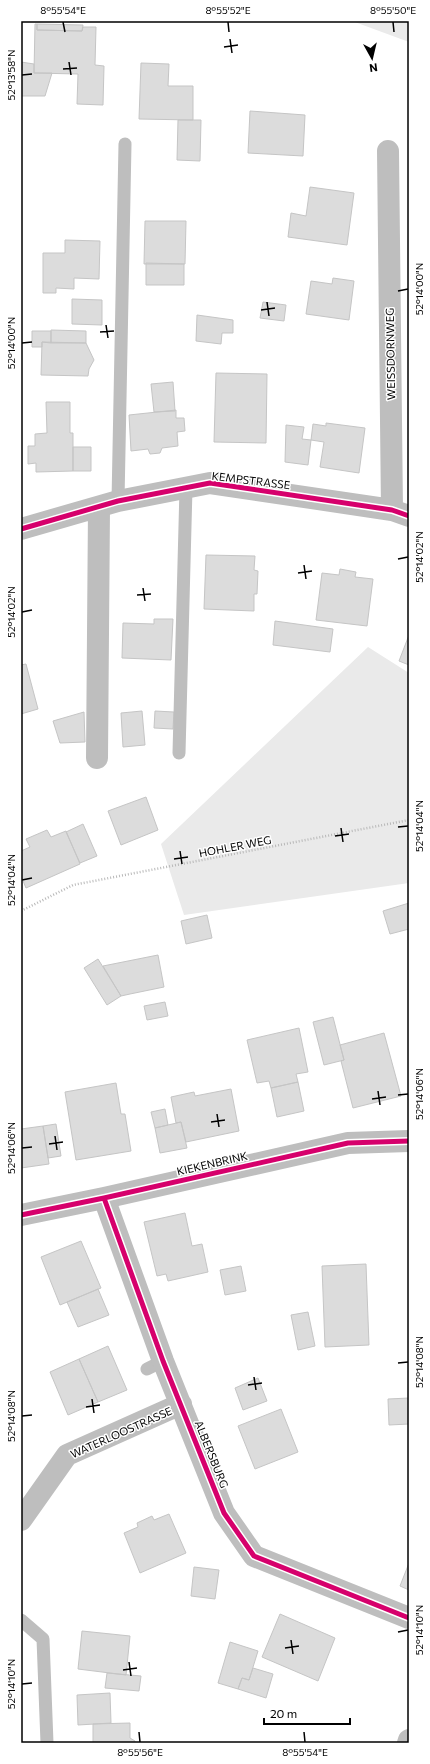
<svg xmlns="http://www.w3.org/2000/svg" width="430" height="1764" font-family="Commissioner,sans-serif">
	<rect width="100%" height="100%" fill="#fff"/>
	<!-- green -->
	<path fill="#eaeaea" d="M352,21h57v21z
		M368,647l41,26v210l-225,32 -23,-71z"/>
	<!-- building -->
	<path fill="#dcdcdc" stroke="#c5c5c5" d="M35,24h2v6l45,1 1,-4h13l-1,38 9,1 -1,39 -26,-1 1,-30 -44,-1z
		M37,24l46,1 -1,6 -45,-1z
		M21,62l13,2v9h18l-7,23h-24z
		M141,63l28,1 -1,22h25v34l-54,-1z
		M250,111l55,4 -2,41 -55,-3z
		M178,120h23l-1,41 -23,-1z
		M310,187l44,6 -7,52 -59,-8 3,-24 15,3z
		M145,221h41l-1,43h-41z
		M65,240l35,1 -1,38 -25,-1v11l-18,-1v5h-13v-40h22z
		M146,263l38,1v21h-38z
		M333,278l21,3 -5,39 -43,-6 5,-33 21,3z
		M72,299l30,1v25l-30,-1z
		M263,302l23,3 -2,16 -24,-3z
		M197,315l36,5v13h-11l-1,11 -25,-3z
		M51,330l35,1v12h-35z
		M32,331h19v12l-9,-1v5h-10z
		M42,342l44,1 8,17 -5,9 -1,7 -47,-1z
		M216,373l51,1 -1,69 -52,-1z
		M173,382l2,29 -21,1 -3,-28z
		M46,402h24v31h3v38l-37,1v-9l-8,1v-18h7v-12l12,-1z
		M176,410v8h8l1,13 -8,1 1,14 -16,2 -2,5 -10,1 -2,-5 -17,2 -2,-36z
		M326,423l39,5 -6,45 -39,-6 4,-25 -13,-2 2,-16 13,2z
		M286,425l18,2 -2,12 9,1 -3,25 -23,-3z
		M73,447h18v24h-18z
		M206,555l49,1 -1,14 4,1 -1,23h-3v17l-50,-2z
		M340,569l16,3 -1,5 18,2 -6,47 -51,-6 6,-47 17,2z
		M154,619h19l-2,41 -49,-2 1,-35 31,1z
		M275,621l58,8 -3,23 -57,-7z
		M409,635v30l-10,-4z
		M26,664l12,45 -17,5v-49z
		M142,711l3,34 -22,2 -2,-34z
		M155,711l19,1 -1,17 -19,-1z
		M84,712l1,30 -25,1 -7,-22z
		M146,797l12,33 -37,15 -13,-34z
		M83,824l14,32 -17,7 -14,-31z
		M47,830l4,7 15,-6 14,33 -54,24 -5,-12v-25l9,-4 -4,-8z
		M409,903v26l-19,5 -7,-23z
		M207,915l5,23 -26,6 -5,-23z
		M158,955l6,32 -34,7 -9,2 -18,-30z
		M98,959l23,37 -14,9 -23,-37z
		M165,1002l3,14 -21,4 -3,-14z
		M333,1017l11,43 -20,5 -11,-43z
		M299,1028l9,44 -12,2 2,8 -27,6 -2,-7 -12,2 -10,-43z
		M384,1033l17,63 -48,12 -12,-47 3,-1 -4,-15z
		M298,1082l6,29 -27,6 -6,-29z
		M116,1083l5,31h4l6,37 -55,9 -11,-68z
		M231,1089l8,42 -53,11 -5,-20 -5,1 -5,-26 23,-5 1,4z
		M165,1109l3,16 -13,3 -4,-16z
		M181,1122l6,26 -27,5 -5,-25z
		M56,1124l5,32 -13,2 -5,-32z
		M43,1126l6,38 -28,4v-39z
		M185,1213l7,33 10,-2 6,28 -40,9 -2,-7 -9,2 -13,-54z
		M81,1241l20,47 -41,17 -19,-48z
		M366,1264l3,81 -44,2 -3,-81z
		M241,1266l5,25 -21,4 -5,-25z
		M98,1289l11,26 -31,12 -11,-25z
		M308,1312l7,34 -17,4 -7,-35z
		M108,1346l19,44 -29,12 -19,-43z
		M79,1359l19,43 -30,13 -18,-43z
		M258,1378l9,23 -24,9 -8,-22z
		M409,1398v26l-20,1 -1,-26z
		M281,1409l17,43 -43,17 -17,-43z
		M169,1514l17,39 -46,20 -16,-40 14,-6 -1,-4 15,-7 2,4z
		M409,1563v27l-9,-4z
		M194,1567l25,3 -4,29 -24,-3z
		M280,1614l55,24 -17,43 -56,-24z
		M82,1631l48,5 -4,39 -48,-6z
		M230,1642l28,9 -9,29 -7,-2 -4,11 -20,-6z
		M253,1668l20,6 -7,24 -28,-9 4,-11 7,2z
		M107,1673l34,3 -2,15 -34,-3z
		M110,1693l1,30 -33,2 -1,-30z
		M130,1723v15l5,3v2h-42v-19z"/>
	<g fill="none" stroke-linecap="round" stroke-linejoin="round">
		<!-- path -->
		<path stroke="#b8b8b8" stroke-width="2.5" stroke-dasharray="1 2" stroke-linecap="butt" d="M21,911l52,-26 336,-65"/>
		<!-- service -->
		<path stroke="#bebebe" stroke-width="13" d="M118,501l7,-357
			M179,753l7,-265
			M147,1369l16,-8
			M21,1620l22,19 4,104"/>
		<!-- minor -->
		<path stroke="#bebebe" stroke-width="22" d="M388,151l4,359
			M21,529l97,-28 92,-18 182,27 17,6
			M97,758l2,-250
			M104,1198l59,163 61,152 30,43 155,62
			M21,1215l83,-17 244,-55 61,-2
			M21,1520l46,-65 114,-51
			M408,1743l1,-3"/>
		<defs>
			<path id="cycleway" d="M21,529l97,-28 92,-18 182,27 17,6
				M104,1198l59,163 61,152 30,43 155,62
				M21,1215l83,-17 244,-55 61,-2"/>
		</defs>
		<!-- cycleway casing -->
		<use href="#cycleway" stroke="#fff" stroke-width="8"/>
		<!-- cycleway -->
		<use href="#cycleway" stroke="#d6006c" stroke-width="5"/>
	</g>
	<!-- ticks -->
	<path fill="none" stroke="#000" stroke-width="1.5" d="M63,22l2,10M228,22l1,10M393,22l1,10M230,39l2,14M224,47l14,-2M69,62l2,13M63,69l14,-1M22,75l10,-1M398,291l10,-2M267,302l2,14M261,310l14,-2M106,325l2,13M100,332l14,-1M22,343l10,-1M398,559l10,-2M304,565l2,14M298,573l14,-2M143,588l2,13M137,595l14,-1M22,612l10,-2M398,827l10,-1M341,828l2,14M335,836l14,-2M180,851l2,13M174,859l14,-2M22,880l10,-2M378,1091l2,14M398,1095l10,-1M372,1099l14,-2M217,1114l2,13M211,1122l14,-2M55,1136l2,14M49,1144l14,-2M22,1148l10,-1M398,1363l10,-1M254,1377l2,13M248,1385l14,-2M92,1399l2,14M86,1407l14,-2M22,1416l10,-1M398,1632l10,-2M291,1640l2,14M285,1648l14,-2M129,1662l2,14M123,1670l14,-2M22,1684l10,-1M139,1732l1,10M304,1732l1,10"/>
	<g text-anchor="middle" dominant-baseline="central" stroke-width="3" stroke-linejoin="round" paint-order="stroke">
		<!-- street labels -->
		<g font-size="11" fill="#000" stroke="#fff">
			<text transform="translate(390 354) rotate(-91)">WEISSDORNWEG</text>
			<text transform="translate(251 480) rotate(7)">KEMPSTRASSE</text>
			<text transform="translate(235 846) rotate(-11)">HOHLER WEG</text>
			<text transform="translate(212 1163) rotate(-13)">KIEKENBRINK</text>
			<text transform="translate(121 1432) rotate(-24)">WATERLOOSTRASSE</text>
			<text transform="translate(212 1454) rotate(68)">ALBERSBURG</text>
		</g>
	</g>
	<!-- border -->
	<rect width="430" height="1764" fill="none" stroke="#ffffff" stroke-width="44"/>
	<!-- north arrow -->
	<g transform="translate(372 58) rotate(172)" stroke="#ffffff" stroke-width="3" paint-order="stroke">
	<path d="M0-3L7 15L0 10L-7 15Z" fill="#000000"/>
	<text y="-6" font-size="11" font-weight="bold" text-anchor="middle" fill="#000000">N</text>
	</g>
	<!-- scale -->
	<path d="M264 1718v6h86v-6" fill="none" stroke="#000000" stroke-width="2"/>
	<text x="270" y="1718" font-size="12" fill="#000000" stroke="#ffffff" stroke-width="3" paint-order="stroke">20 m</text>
	<rect x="22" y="22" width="386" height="1720" fill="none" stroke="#000" stroke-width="1.5"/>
	<g font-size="10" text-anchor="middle" fill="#000">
		<text x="63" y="14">8°55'54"E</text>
		<text x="228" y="14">8°55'52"E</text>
		<text x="393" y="14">8°55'50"E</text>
		<text transform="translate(11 75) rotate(-90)" y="4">52°13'58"N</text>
		<text transform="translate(419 289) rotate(-90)" y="4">52°14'00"N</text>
		<text transform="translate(11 343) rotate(-90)" y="4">52°14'00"N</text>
		<text transform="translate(419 557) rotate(-90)" y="4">52°14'02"N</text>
		<text transform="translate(11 612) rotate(-90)" y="4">52°14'02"N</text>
		<text transform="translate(419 826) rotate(-90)" y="4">52°14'04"N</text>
		<text transform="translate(11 880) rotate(-90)" y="4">52°14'04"N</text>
		<text transform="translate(419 1094) rotate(-90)" y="4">52°14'06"N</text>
		<text transform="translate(11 1148) rotate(-90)" y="4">52°14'06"N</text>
		<text transform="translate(419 1362) rotate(-90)" y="4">52°14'08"N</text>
		<text transform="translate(11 1416) rotate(-90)" y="4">52°14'08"N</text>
		<text transform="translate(419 1630) rotate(-90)" y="4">52°14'10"N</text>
		<text transform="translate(11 1684) rotate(-90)" y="4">52°14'10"N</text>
		<text x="140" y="1756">8°55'56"E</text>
		<text x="305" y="1756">8°55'54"E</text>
	</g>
</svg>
